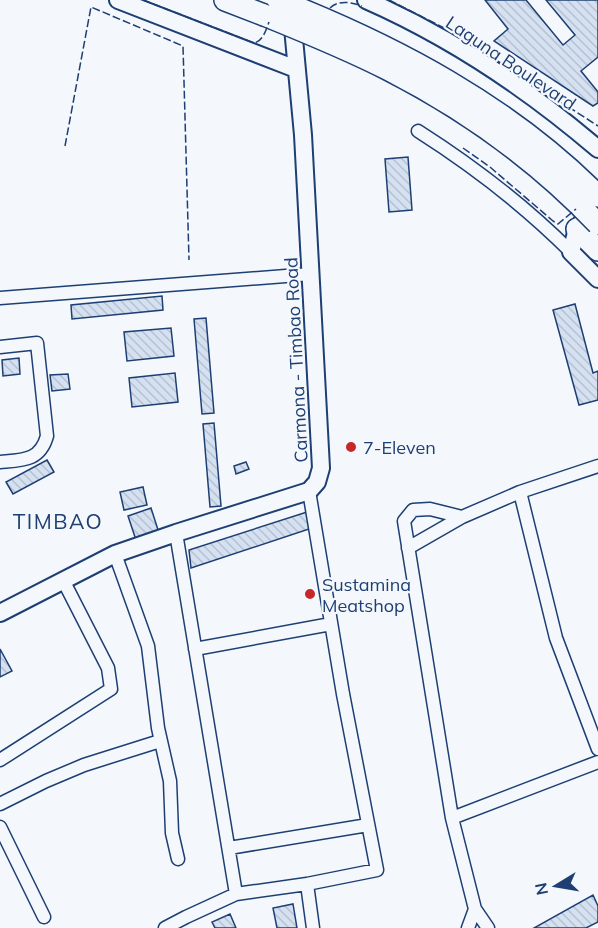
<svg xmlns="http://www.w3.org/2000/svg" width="598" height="928" font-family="Mulish,sans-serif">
	<defs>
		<pattern id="building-back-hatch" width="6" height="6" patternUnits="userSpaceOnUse" patternTransform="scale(1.5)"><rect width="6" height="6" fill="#d5e0f0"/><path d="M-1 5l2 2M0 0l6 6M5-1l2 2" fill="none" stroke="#b6c1d1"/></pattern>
	</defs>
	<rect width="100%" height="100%" fill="#f4f7fb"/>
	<!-- building -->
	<path fill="url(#building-back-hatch)" stroke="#1d3f73" stroke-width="1.5" d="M485,0h41l37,45 12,-10 -29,-35h52v57l-17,14 17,21v11l-5,3 -99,-65 14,-12z
		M408,157l4,53 -23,2 -4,-53z
		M162,296l1,14 -91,9 -1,-14z
		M575,304l18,69 5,-2v29l-19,5 -26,-95z
		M206,318l8,95 -12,1 -8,-95z
		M171,328l3,28 -47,5 -3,-29z
		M19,358l1,16 -17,2 -1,-16z
		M175,373l3,29 -46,5 -3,-29z
		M68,374l2,15 -18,2 -2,-16z
		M214,423l7,83 -11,1 -7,-83z
		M47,460l7,12 -41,22 -7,-12z
		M246,462l3,7 -13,5 -2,-8z
		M143,487l4,18 -23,5 -4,-18z
		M151,508l8,25 -23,7 -8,-24z
		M307,512l2,17 -118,39 -2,-18z
		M0,649l12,22 -12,6z
		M593,895l5,11v16l-12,6h-52z
		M293,904l4,24h-20l-4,-20z
		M230,914l6,14h-21l-3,-6z"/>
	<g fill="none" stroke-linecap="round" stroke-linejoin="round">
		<defs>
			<path id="minor" d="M418,131c55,35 107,75 153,121
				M0,298l311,-24
				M0,347l37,-4 10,93c-7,25 -24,24 -47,26
				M520,492l36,146 42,111
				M462,517l-32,-8 -17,1 -9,11 48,297 23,91 13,19
				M176,533l60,361
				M408,548l54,-31 58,-25 78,-26
				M115,554l33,92 10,82 12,53 2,52 6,26
				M195,649l136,-25
				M0,760l111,-71 -3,-21 -45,-88
				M0,804l46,-23 38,-16 76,-24
				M452,818l146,-56
				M0,827l44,90
				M229,848l139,-23
				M307,884l6,44
				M165,928l21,-11 50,-23 71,-10 70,-14 -34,-176 -34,-203
				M468,928l7,-19"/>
			<path id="secondary" d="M118,0l178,69
				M366,0c84,37 162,89 232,149
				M571,252l6,-23 5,-7
				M571,252l27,27
				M0,613l115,-59 61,-21 133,-42 8,-9 4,-14 -18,-333 -11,-118"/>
			<path id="motorway" d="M225,0l39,15
				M577,229l21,21"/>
		</defs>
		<!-- minor casing -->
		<use href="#minor" stroke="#1d3f73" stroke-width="15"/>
		<!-- secondary casing -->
		<use href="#secondary" stroke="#1d3f73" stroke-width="20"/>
		<!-- motorway casing -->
		<use href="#motorway" stroke="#1d3f73" stroke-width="24"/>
		<!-- minor -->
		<use href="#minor" stroke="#f4f7fb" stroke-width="12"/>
		<!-- secondary -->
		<use href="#secondary" stroke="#f4f7fb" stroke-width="16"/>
		<!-- motorway -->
		<use href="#motorway" stroke="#f4f7fb" stroke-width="21"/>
		<defs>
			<path id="motorway-bridge" d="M278,0c117,46 231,106 320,196
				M264,15c42,17 84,34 125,55 78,40 149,91 209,154"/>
		</defs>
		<!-- motorway-bridge casing -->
		<use href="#motorway-bridge" stroke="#1d3f73" stroke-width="24" stroke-linecap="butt"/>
		<!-- motorway-bridge -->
		<use href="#motorway-bridge" stroke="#f4f7fb" stroke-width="21"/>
		<!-- fence -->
		<path stroke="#1d3f73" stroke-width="1.5" stroke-dasharray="8 3" stroke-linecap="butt" d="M143,0l111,43c9,-2 12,-13 15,-21
			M389,0l67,34 142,92
			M330,8c8,-8 21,-6 32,-2
			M65,146l26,-139 92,39 6,214
			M463,148l27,19 63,54 5,3 18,-15"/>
	</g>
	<!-- markers -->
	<g fill="#c62828" stroke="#f4f7fb" stroke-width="2">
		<circle cx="351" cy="447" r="6"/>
		<circle cx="310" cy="594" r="6"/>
	</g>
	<g text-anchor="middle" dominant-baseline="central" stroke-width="4.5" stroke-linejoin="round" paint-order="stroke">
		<!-- street labels -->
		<g font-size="18" fill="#1d3f73" stroke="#f4f7fb">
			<text transform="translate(511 63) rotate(34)">Laguna Boulevard</text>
			<text transform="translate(296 360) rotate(-93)">Carmona - Timbao Road</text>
		</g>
		<!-- poi labels -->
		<g font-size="18" fill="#1d3f73" stroke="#f4f7fb" text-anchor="start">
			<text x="363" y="447">7-Eleven</text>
			<text x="322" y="584">Sustamina<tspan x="322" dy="21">Meatshop</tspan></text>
		</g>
		<!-- quarter labels -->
		<g font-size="21" letter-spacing="1.5" fill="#1d3f73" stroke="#f4f7fb">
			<text x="58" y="521">TIMBAO</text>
		</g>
	</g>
	<!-- north arrow -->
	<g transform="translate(556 886) rotate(259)" stroke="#f4f7fb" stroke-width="4.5" paint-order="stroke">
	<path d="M0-4.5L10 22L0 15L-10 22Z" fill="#1d3f73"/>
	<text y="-9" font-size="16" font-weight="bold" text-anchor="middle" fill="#1d3f73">N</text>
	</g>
</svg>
